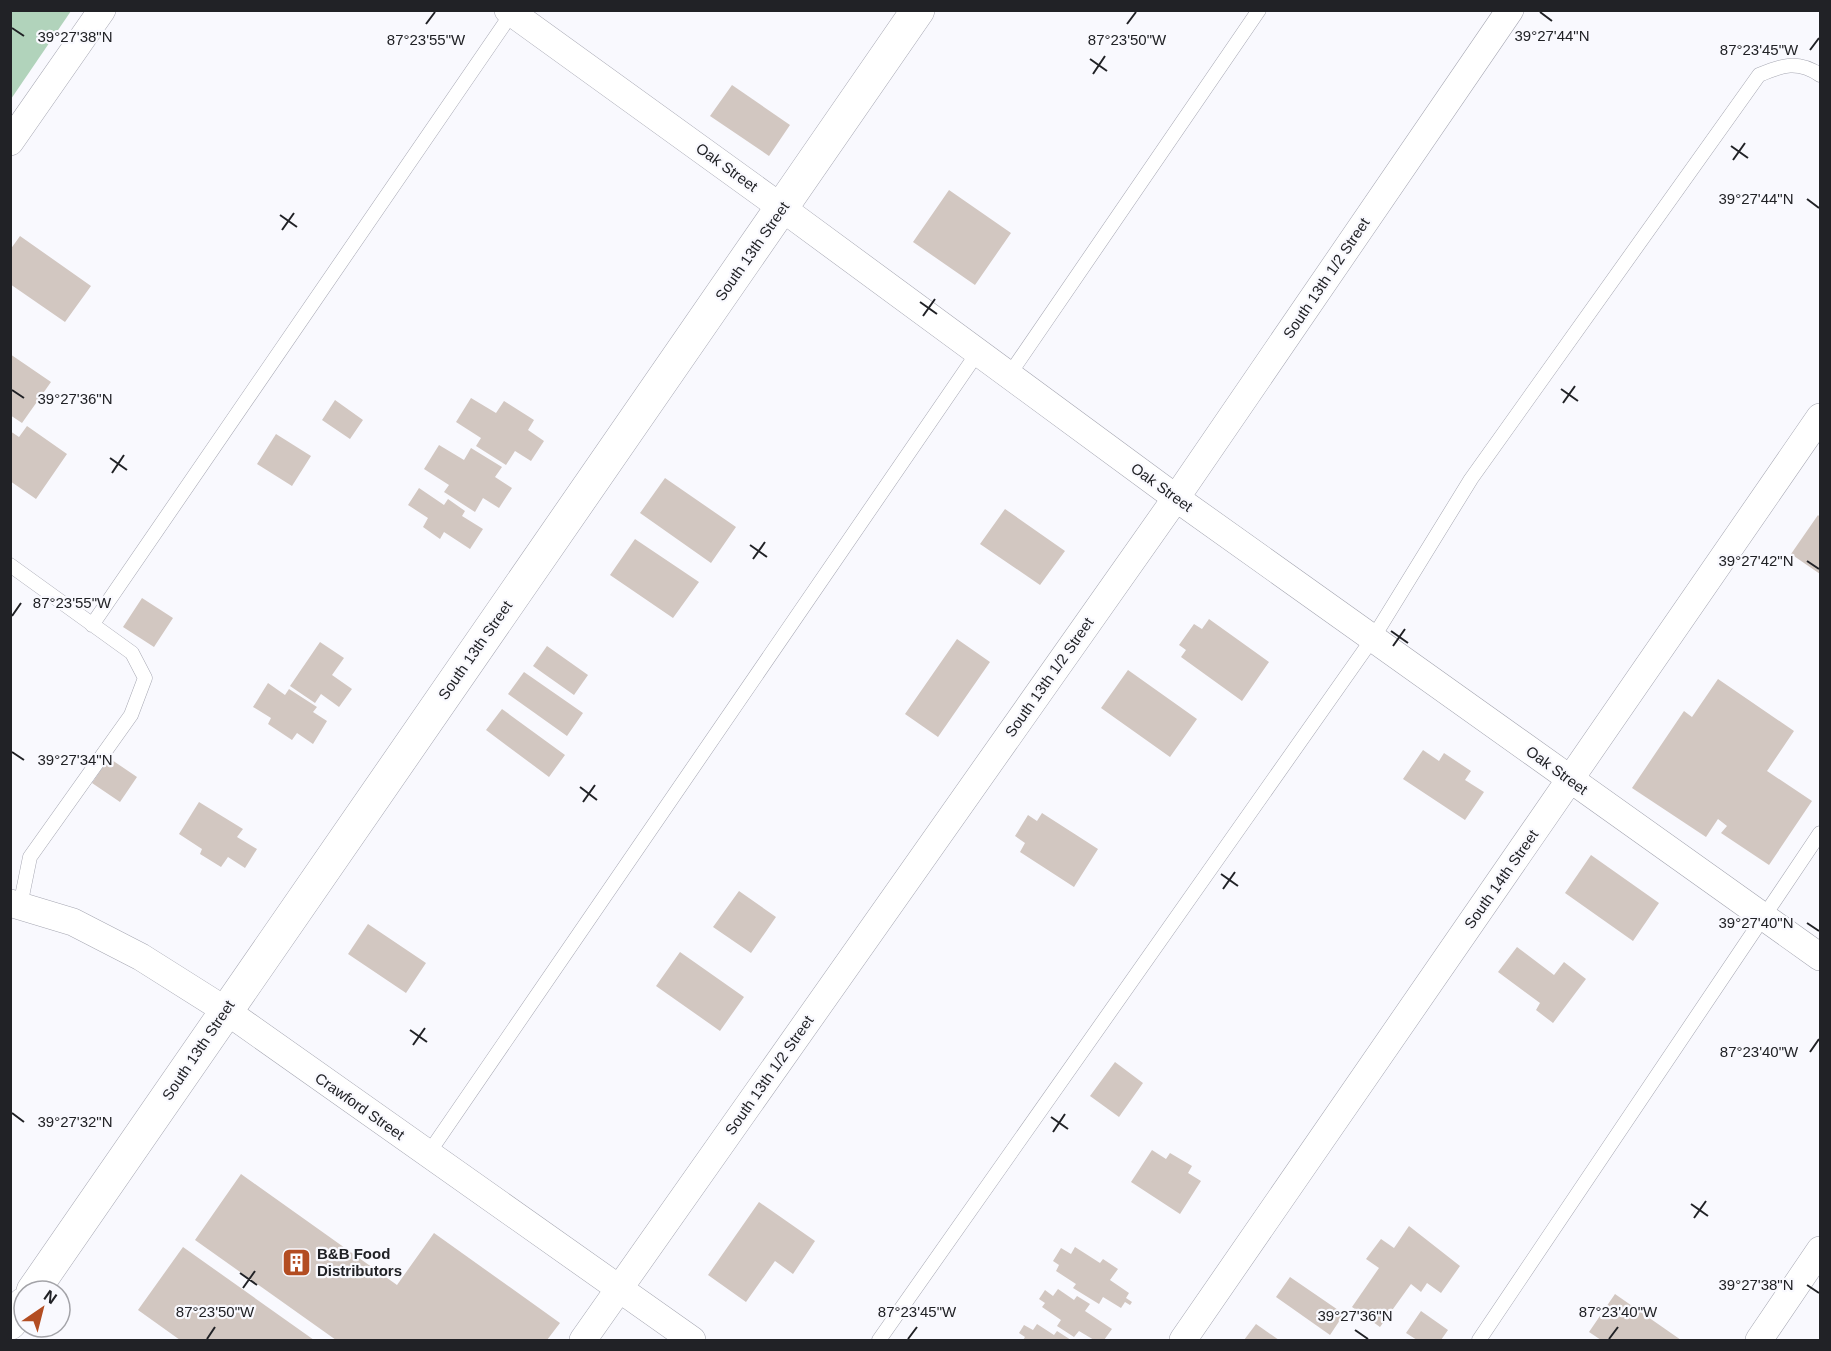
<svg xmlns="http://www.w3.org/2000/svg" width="1831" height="1351" font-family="Arial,sans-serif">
	<rect width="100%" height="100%" fill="#f9f9fe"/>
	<!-- green -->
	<path fill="#b1d3bb" d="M11,10l60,1 -60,88 -1,-88z"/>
	<!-- building -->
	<path fill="#d2c7c1" d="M732,85l58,40 -21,31 -59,-40z
		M949,190l62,43 -36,52 -62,-43z
		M20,236l71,50 -26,36 -55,-38v-34z
		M10,354l41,28 -29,41 -12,-8z
		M471,398l25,15 8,-12 30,19 -6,10 16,11 -13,20 -16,-10 -9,14 -30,-19 5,-8 -25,-16z
		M335,400l28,20 -13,19 -28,-19z
		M27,426l40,28 -31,45 -26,-18v-50l9,6z
		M276,434l35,22 -19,30 -35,-22z
		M439,445l25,15 7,-12 31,19 -7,10 17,11 -13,20 -16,-10 -8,14 -31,-20 5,-7 -25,-16z
		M665,478l71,49 -25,36 -71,-50z
		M419,488l25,17 4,-6 17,12 -3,5 21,13 -13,20 -26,-17 -4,7 -17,-12 5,-9 -20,-13z
		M1005,509l60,42 -25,34 -60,-41z
		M1818,515l2,2v57l-29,-20z
		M635,539l64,43 -26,36 -63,-43z
		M142,598l31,20 -19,29 -31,-20z
		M1209,619l60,43 -27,39 -61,-44 5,-7 -7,-5 15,-21 8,5z
		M957,639l33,23 -52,75 -33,-23z
		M320,642l24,16 -12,17 20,14 -13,18 -18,-13 -6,9 -25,-17z
		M547,646l41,29 -14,20 -41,-29z
		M1128,670l69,49 -27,38 -69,-49z
		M524,672l59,41 -16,23 -59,-42z
		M1718,679l76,52 -27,40 45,30 -43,64 -48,-32 6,-7 -9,-7 -12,18 -74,-49 52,-77 8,6z
		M268,683l17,12 4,-6 28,18 -4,5 14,9 -14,23 -16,-11 -5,7 -24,-16 3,-6 -18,-11z
		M502,709l63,46 -16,22 -63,-47z
		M1423,750l16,11 5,-8 27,18 -6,9 19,12 -19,28 -62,-41z
		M109,758l28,19 -17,25 -28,-19z
		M199,802l44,27 -6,8 20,12 -12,19 -17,-11 -7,10 -21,-13 2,-5 -23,-15z
		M1042,813l56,36 -24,38 -54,-35 5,-9 -10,-7 13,-21 9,6z
		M1591,855l68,48 -26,38 -68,-48z
		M739,891l37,26 -25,36 -38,-26z
		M368,924l58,39 -20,30 -58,-39z
		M1517,947l37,28 10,-13 22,17 -33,44 -17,-13 4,-7 -42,-31z
		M680,952l64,45 -24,34 -64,-45z
		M1115,1062l28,21 -24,34 -29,-21z
		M1152,1150l14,9 4,-6 22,13 -4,7 13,8 -21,33 -49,-32z
		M241,1174l156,111 37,-52 126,90 -13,17h-211l-141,-100z
		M759,1202l56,39 -22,33 -18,-13 -29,41 -38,-27z
		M1409,1226l51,40 -19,27 -14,-10 -6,9 -10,-8 -31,43 -28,-20 27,-39 -13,-9 15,-20 13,9z
		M183,1247l131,93h-134l-42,-30z
		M1075,1247l25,16 3,-4 15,10 -8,11 19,13 -3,5 6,4 -2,3 -5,-3 -4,6 -18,-11 -4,7 -26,-16 3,-4 -20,-13 3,-6 -6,-4 8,-13 10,6z
		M1290,1277l54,37 -14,21 -54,-38z
		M1058,1289l16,11 3,-4 13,8 -5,7 27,18 -8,11h-10l-15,-9 -5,6 -17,-11 4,-6 -19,-13 3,-4 -6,-4 6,-9 8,6z
		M1615,1294l66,46h-80l-12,-8z
		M1421,1311l27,19 -7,10h-24l-11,-7z
		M1037,1324l17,11 3,-4 14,9h-48l2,-3 -6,-4 5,-8 9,5z
		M1256,1324l23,16h-35z"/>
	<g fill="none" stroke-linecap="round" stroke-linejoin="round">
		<defs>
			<path id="service" d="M1009,375l250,-365
				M10,565l122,88 13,25 -14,37 -101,142 -10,49
				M92,625l422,-615
				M428,1154l550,-802
				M879,1340l494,-702 98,-159 288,-404c23,-10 39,-15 61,0
				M1479,1340l341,-507"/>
			<path id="minor" d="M508,10l274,198 394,290 644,459
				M10,142l92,-132
				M10,903l63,19 68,35 84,53 467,330
				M583,1340l593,-842 334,-488
				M1183,1340l637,-923
				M1759,1340l61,-90"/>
			<path id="secondary" d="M33,1291l885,-1281
				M10,1323l14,-19"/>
		</defs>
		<!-- service casing -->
		<use href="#service" stroke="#a6a7b2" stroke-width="15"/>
		<!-- minor casing -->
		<use href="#minor" stroke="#a6a7b2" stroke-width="28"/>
		<!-- secondary casing -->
		<use href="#secondary" stroke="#a6a7b2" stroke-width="34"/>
		<!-- service -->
		<use href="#service" stroke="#fff" stroke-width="14"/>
		<!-- minor -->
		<use href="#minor" stroke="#fff" stroke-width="27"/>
		<!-- secondary -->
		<use href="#secondary" stroke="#fff" stroke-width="33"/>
	</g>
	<!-- ticks -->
	<path fill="none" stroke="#212226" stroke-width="2" d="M1540,12l12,9M426,24l9,-12M1127,24l9,-12M12,28l12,8M1810,50l9,-12M1090,59l17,12M1093,74l12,-18M1731,146l17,12M1733,160l12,-17M1807,199l12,9M280,215l17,12M282,230l12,-17M920,302l17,12M923,316l12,-17M1561,389l17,12M12,390l12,8M1563,403l12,-17M110,458l17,12M112,473l12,-18M750,545l17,12M753,559l12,-17M1807,561l12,8M12,616l9,-13M1391,631l17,12M1393,646l12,-17M12,752l12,8M580,787l17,13M583,802l12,-17M1221,874l17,12M1223,889l12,-17M1807,923l12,8M410,1030l17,12M413,1045l12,-17M1810,1052l9,-13M12,1113l12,9M1051,1117l17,12M1053,1132l12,-18M1691,1204l17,12M1694,1218l12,-17M240,1273l17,12M1807,1285l12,8M243,1288l12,-17M1355,1330l13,9M207,1339l8,-12M908,1339l9,-12M1609,1339l9,-12"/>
	<!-- icons -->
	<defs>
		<symbol id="building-square" viewBox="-11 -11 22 22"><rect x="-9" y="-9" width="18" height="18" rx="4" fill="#b34d22" stroke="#f9f9fe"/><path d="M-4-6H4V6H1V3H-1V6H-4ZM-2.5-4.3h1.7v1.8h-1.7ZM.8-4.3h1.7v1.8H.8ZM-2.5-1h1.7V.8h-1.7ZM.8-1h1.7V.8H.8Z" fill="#fff"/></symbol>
	</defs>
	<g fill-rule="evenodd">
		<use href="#building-square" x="280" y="1246" width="33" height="33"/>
	</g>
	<g text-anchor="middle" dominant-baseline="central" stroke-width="4.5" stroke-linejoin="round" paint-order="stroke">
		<!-- street labels -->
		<g font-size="15" fill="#212226" stroke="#f9f9fe">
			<text transform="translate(727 167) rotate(36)">Oak Street</text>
			<text transform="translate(752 251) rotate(-55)">South 13th Street</text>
			<text transform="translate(1326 278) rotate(-56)">South 13th 1/2 Street</text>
			<text transform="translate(1162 487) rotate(36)">Oak Street</text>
			<text transform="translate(475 650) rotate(-55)">South 13th Street</text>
			<text transform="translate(1049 677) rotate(-55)">South 13th 1/2 Street</text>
			<text transform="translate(1557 770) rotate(36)">Oak Street</text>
			<text transform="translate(1501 879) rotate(-55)">South 14th Street</text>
			<text transform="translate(198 1050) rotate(-56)">South 13th Street</text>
			<text transform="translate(769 1075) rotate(-55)">South 13th 1/2 Street</text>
			<text transform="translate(360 1106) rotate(35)">Crawford Street</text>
		</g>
		<!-- poi labels -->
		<g font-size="15" font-weight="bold" fill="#212226" stroke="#f9f9fe" text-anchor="start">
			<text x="317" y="1253">B&amp;B Food<tspan x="317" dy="17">Distributors</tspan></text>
		</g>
	</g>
	<g font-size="15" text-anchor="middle" fill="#212226" stroke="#f9f9fe" stroke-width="4.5" stroke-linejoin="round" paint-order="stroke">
		<text x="1552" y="41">39°27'44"N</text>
		<text x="75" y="42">39°27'38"N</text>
		<text x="426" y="45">87°23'55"W</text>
		<text x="1127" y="45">87°23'50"W</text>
		<text x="1759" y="55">87°23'45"W</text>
		<text x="1756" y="204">39°27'44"N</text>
		<text x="75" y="404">39°27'36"N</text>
		<text x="1756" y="566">39°27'42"N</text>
		<text x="72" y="608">87°23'55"W</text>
		<text x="75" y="765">39°27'34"N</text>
		<text x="1756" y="928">39°27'40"N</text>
		<text x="1759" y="1057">87°23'40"W</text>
		<text x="75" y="1127">39°27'32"N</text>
		<text x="1756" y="1290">39°27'38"N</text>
		<text x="215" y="1317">87°23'50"W</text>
		<text x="917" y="1317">87°23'45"W</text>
		<text x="1618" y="1317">87°23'40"W</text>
		<text x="1355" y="1321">39°27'36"N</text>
	</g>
	<!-- border -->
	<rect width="1831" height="1351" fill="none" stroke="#212226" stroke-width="24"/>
	<!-- north arrow -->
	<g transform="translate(42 1309) rotate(35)"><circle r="28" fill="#f9f9fe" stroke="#a3a3a8" stroke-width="1.5"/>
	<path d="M0-4.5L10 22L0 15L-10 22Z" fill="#b34d22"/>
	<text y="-9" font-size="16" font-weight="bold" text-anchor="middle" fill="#212226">N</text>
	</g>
</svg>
